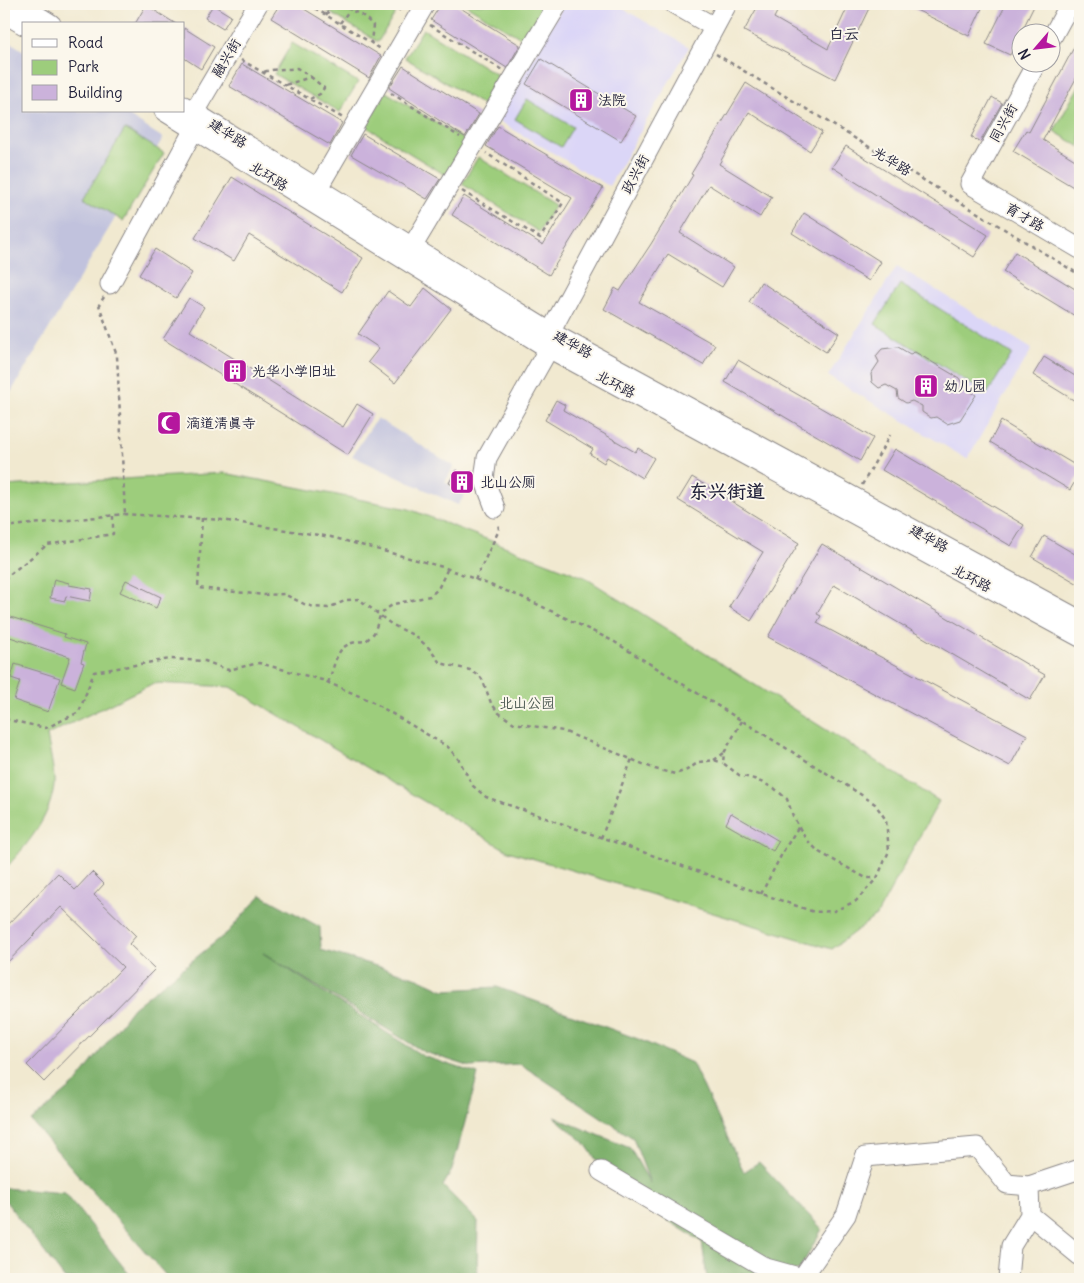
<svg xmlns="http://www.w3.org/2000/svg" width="1084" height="1283" font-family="Delius,'LXGW WenKai TC',sans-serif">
	<rect width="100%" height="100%" fill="#fbf7ec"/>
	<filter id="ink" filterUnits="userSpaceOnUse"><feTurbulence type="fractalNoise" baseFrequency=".02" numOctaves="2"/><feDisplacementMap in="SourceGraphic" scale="10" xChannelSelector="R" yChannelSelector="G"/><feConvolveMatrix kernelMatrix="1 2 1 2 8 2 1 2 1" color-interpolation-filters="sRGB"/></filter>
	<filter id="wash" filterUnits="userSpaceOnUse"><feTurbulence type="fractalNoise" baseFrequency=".0096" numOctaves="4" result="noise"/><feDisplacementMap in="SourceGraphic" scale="20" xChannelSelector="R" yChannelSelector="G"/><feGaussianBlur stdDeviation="1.12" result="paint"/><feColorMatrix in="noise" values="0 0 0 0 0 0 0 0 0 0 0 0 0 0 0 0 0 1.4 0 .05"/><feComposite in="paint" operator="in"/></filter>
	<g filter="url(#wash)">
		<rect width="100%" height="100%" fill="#f1e9d0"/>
		<!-- built -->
		<path fill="#dbd6f7" d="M564,4h51l74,43 -80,139 -112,-66z
			M897,266l135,83 -65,110 -139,-83z"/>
		<!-- industrial -->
		<path fill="#c1c2dd" d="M4,38l20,13v60h97l42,27 -159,266z
			M377,418l77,48 -9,16 20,13 -7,10 -106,-49z"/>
		<!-- green -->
		<path fill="#9dcd7c" stroke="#60785c" d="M316,4h66l14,8 -18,30z
			M464,4h82l2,1 -22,36z
			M423,29l81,50 -18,28 -81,-49z
			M292,43l66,39 -18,30 -66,-38z
			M1080,84v63l-26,-16z
			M386,92l82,50 -21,34 -82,-50z
			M527,99l46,28 -12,20 -46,-28z
			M125,129l39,24 -41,68 -39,-24z
			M478,157l77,48 -16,27 -77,-48z
			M900,284l112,70 -25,40 -112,-70z
			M224,473l185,36 175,68 355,224 -62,114 -45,34 -324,-98 -277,-164 -77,-4 -107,52c2,13 8,38 7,50 -4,34 -28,61 -50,85v-384z"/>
		<!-- forest -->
		<path fill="#7eb06c" stroke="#506954" d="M261,895l59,32 1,23 97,28 26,12 53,-3 141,52 54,24 52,109 15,-10 63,67 -22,40 -27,10h-12l-20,-6 -1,6h-33l-5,-37 -87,-55 -31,-45 -30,-25 76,31 20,35 -17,-45 -113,-74 -49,3 -47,-15 -161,-99 160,103 55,18 -26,96 -9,16 35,35 -1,51 -14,7h-294l-138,-158 45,-38 57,-75 95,-76z
			M4,1188l61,5 68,86h-68l-61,-80z"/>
		<g id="blocks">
			<!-- building -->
			<path fill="#cbb2db" d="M280,4h16l85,52 -12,22 -98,-60z
				M441,4h13l66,41 -13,23 -76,-48z
				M759,4h22l-7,14 54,31 21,-45h22l-36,75 -91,-48z
				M904,4h80l-15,32z
				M1006,4h29l-25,51 -24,-11z
				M146,5l30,19h-41z
				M213,5l18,11 -8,13 -18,-11z
				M184,28l30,19 -13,22 -17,-11z
				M1080,36v35l-37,69 37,23v28l-67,-40 13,-21 3,2z
				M541,59l95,57 -15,25 -95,-57z
				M242,64l100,59 -12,22 -101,-59z
				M403,66l76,48 -14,23 -76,-49z
				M746,83l76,49 -12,19 -61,-39 -30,52 53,33 -12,20 -51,-32 -29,48 54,34 -12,20 -54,-33 -29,48 76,43 -12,20 -99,-56 11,-21 5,3 31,-47 42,-69 -2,-1z
				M992,97l10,6 -22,39 -9,-5z
				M498,126l105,62 -54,87 -97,-60 12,-19 79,49 29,-47 -86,-52z
				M363,134l77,45 -13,20 -76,-44z
				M846,146l142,89 -14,22 -142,-90z
				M232,177l131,81 -21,34 -93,-57 -15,26 -39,-23z
				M804,213l77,49 -12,19 -77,-48z
				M155,249l37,24 -16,25 -37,-23z
				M1015,252l65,40v27l-77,-47z
				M761,282l78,51 -13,19 -77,-50z
				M425,288l26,21 -56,74 -27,-21 11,-14 -21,-14 30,-43 23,16z
				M189,298l15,9 -14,24 153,96 14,-23 16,10 -25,41 -185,-116z
				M898,347l12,7 5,-2 44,26 5,9 12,8 -16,25 -13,4 -11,-7 -5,1 -9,-6v-6l-10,-5 -6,2 -8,-5 -1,-7 -11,-6 -7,3 -7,-6 -1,-8 8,-12 -3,-6 6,-7z
				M1044,357l36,22v25l-47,-29z
				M738,360l135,78 -13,23 -135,-79z
				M556,400l9,5 -2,5 72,42 3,-4 16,10 -12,20 -35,-21 -3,6 -14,-9 3,-5 -48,-29z
				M1001,421l79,47v5l-10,17 -80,-48z
				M895,449l129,76 -13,21 -129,-76z
				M456,470l17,10 1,4 -6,10 -19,-11z
				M692,477l107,66 -48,78 -22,-14 34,-55 -85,-52z
				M1044,536l36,21v28l-48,-28z
				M822,544l223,131 -15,25 -196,-115 -17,29 4,2 -4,7 210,112 -17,31 -242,-129 21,-38z
				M54,579l15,4v2l23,4 -2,12 -24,-5 -1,5 -15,-3z
				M126,580l35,17 -5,11 -36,-16z
				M4,615l61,19 -1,3 22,7 -5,18 3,1 -9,25 -14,-5 9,-26 -66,-22z
				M15,664l45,14 -12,34 -34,-12 6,-19 -9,-3z
				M731,813l48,28 -6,10 -47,-27z
				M92,872l12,12 -10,11 42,41 -7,8 26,25 -111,113 -17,-17 96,-98 -62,-60 -57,59v-37l54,-56 17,17z"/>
		</g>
	</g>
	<g filter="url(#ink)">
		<use href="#blocks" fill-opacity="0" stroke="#8a8686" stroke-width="1"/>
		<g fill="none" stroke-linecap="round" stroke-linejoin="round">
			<defs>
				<path id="minor" d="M19,4l32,20
					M674,4l40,23
					M4,13l20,12
					M1052,37l18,-33
					M1037,62l-67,122 110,65
					M184,106l366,226 530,288
					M164,111l379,234 537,292
					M194,112l64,-108
					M312,198l113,-194
					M412,247l146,-243
					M110,284l89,-164
					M545,342l182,-338
					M495,508l-11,-29 3,-21 62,-110
					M601,1171l165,97 36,10
					M1030,1215l50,41
					M803,1279l-1,-1 44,-63 19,-58 112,-10 30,37 22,2 51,-17
					M1008,1279l3,-33 19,-31 -1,-29"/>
			</defs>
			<!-- minor casing -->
			<use href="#minor" stroke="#8a8686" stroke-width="21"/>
			<!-- path -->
			<path stroke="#8a8686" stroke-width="2.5" stroke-dasharray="4 4" stroke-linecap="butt" d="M308,4l73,45
				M339,4l24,12 10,9 -2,17
				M390,4l11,7
				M326,15l7,-11
				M340,23l14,-19
				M430,25l72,45
				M716,54l364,221
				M241,60l102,58
				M264,72c11,-4 22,-2 33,-4l14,9 -26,8
				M391,93l69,44
				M310,99l10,-5 4,-6 -13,-11
				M462,191l78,47 23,-35 -77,-50
				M104,297l-5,8 18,51 8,158
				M862,485l28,-50
				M202,518l-4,70 66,7 20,-1 20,10 10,3 14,1 19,-8 12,-1 32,25 24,12 14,12 11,15 30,7 10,6 3,5 8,22 8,10 15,10 49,8 92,38 20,5 12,-4 12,-8 15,-2 9,3
				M4,527l121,-13 97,6 109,17 112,30 79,30 91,44 244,151 18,12 11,16 3,31 -12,27 -21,23 -22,10 -20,1 -328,-115 -13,-11 -14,-26 -11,-13 -77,-46 -49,-21 -63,-17 -31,7 -23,-9 -35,-2 -76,13 -15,40 -33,16 -42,-9
				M4,579l43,-34 66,-11v-18
				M475,580l24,-50 -1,-8
				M328,683c10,-26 7,-41 38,-42l8,-8 6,-17 6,-7 8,-5 36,-8 8,-7 9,-19
				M742,721l-18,32 -1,10 16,12 15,4 20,9 13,11 6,17 12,22 14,14 47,26h11
				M714,760l10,-7
				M4,833l6,-6
				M601,838l31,-79
				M761,894l23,-44 15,-24"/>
			<!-- minor -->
			<use href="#minor" stroke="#fff" stroke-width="19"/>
		</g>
	</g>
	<!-- icons -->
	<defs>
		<symbol id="building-square" viewBox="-11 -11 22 22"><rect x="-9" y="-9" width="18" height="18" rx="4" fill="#b5179e" stroke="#fbf7ec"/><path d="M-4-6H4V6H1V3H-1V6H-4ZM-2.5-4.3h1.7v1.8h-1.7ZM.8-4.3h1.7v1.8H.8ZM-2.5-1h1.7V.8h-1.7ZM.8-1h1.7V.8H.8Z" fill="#fff"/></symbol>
		<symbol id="mosque-square" viewBox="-11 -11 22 22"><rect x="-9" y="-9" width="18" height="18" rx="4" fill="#b5179e" stroke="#fbf7ec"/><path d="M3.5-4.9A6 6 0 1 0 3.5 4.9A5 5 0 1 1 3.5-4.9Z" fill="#fff"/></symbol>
	</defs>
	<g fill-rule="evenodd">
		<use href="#building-square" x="567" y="86" width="28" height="28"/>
		<use href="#building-square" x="221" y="357" width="28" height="28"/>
		<use href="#building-square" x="912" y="372" width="28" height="28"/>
		<use href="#mosque-square" x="155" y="409" width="28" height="28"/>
		<use href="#building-square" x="448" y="468" width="28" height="28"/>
	</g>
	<g text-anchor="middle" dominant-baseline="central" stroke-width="4" stroke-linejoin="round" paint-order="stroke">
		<!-- street labels -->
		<g font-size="14" fill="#22223b" stroke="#fbf7ec">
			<text transform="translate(226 58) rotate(-59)">融兴街</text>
			<text transform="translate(1003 123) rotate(-61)">同兴街</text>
			<text transform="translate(228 133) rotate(32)">建华路</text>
			<text transform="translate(892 161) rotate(31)">光华路</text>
			<text transform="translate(635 174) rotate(-62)">政兴街</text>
			<text transform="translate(269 176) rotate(32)">北环路</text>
			<text transform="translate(1025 217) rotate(30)">育才路</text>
			<text transform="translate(573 344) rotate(29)">建华路</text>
			<text transform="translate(616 384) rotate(28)">北环路</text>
			<text transform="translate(929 538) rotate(29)">建华路</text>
			<text transform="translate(972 578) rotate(28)">北环路</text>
		</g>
		<!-- poi labels -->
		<g font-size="14" fill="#22223b" stroke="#fbf7ec" text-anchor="start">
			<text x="598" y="100">法院</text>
			<text x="252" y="371">光华小学旧址</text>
			<text x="944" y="386">幼儿园</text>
			<text x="186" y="423">滴道清真寺</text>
			<text x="480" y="482">北山公厕</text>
		</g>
		<!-- park labels -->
		<g font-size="14" fill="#47554e" stroke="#fbf7ec">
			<text x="527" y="703">北山公园</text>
		</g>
		<!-- neighbourhood labels -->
		<g font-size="15" fill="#22223b" stroke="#fbf7ec">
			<text x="844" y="33">白云</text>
		</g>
		<!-- district labels -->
		<g font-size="19" font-weight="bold" fill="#22223b" stroke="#fbf7ec">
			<text x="727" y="491">东兴街道</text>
		</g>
	</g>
	<!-- margin -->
	<rect width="1084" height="1283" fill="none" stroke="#fbf7ec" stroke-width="20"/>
	<!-- legend -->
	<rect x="22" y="22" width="162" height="90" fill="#fbf7ec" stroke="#a4a2a5"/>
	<rect x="32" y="39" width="25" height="8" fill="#ffffff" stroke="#a4a2a5"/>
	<text x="68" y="48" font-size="15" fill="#22223b">Road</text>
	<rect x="32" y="60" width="25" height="15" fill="#9dcd7c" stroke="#a4a2a5"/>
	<text x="68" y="72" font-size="15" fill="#22223b">Park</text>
	<rect x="32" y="85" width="25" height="15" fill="#cbb2db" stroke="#a4a2a5"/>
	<text x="68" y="98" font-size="15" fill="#22223b">Building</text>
	<!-- north arrow -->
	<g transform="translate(1036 48) rotate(242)"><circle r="24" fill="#fbf7ec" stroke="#a4a2a5"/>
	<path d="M0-4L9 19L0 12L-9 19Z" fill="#b5179e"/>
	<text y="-8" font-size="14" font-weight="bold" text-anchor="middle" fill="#22223b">N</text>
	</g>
</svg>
